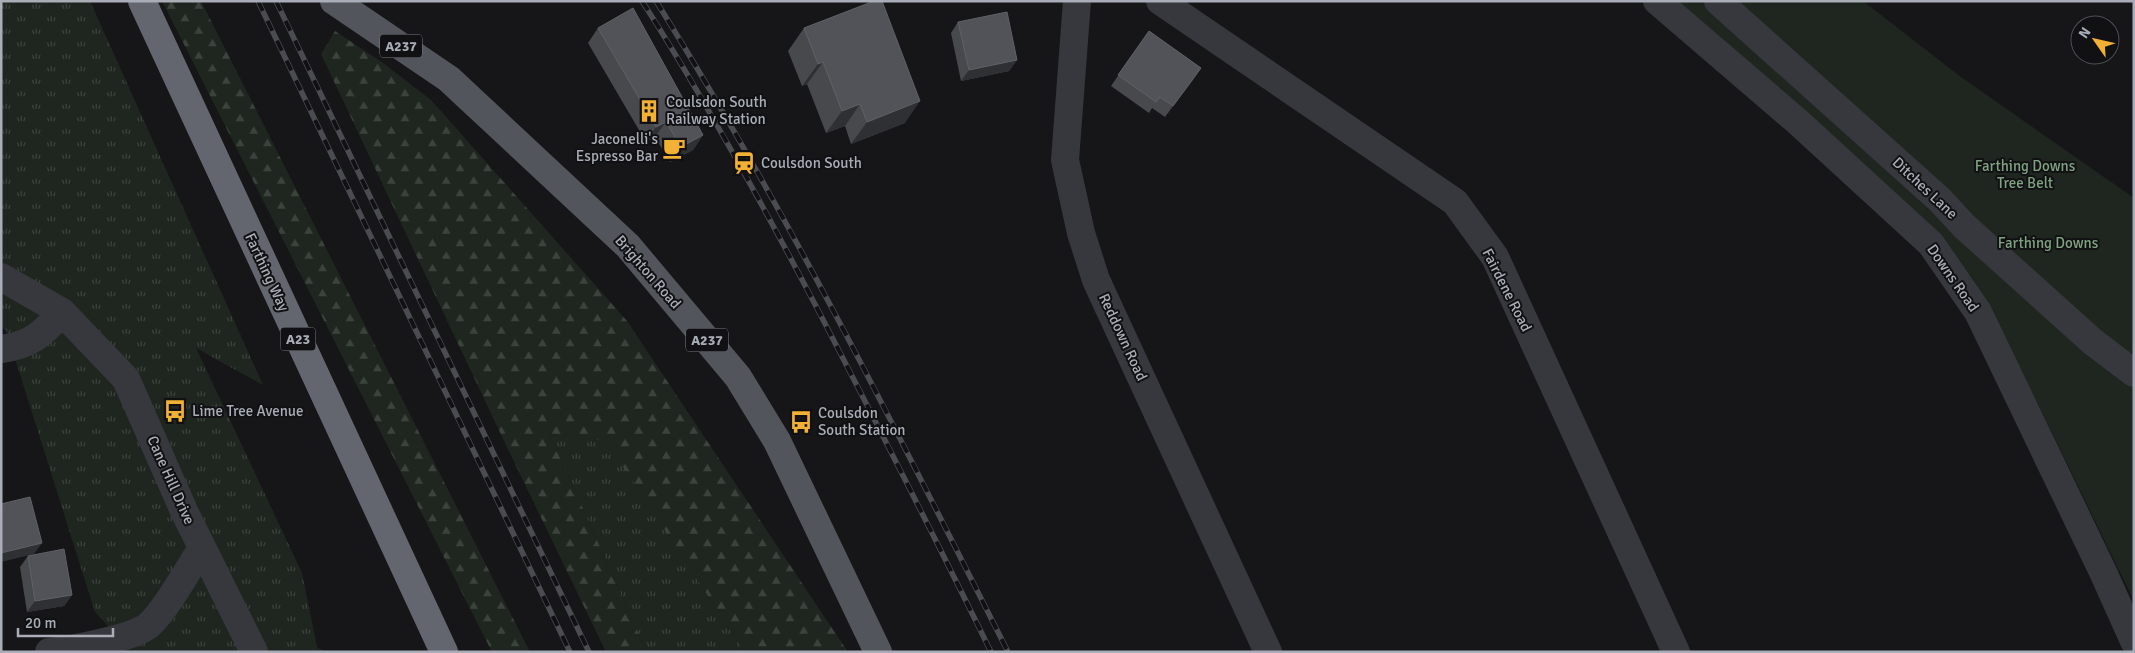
<svg xmlns="http://www.w3.org/2000/svg" width="2135" height="653" font-family="Signika,sans-serif">
	<defs>
		<pattern id="grass-tufts" width="24" height="20" patternUnits="userSpaceOnUse" patternTransform="scale(1.25)"><rect width="24" height="20" fill="#1e261f"/><path d="M3 7l-1-3M5 7V3M7 7l1-3M15 17l-1-3M17 17v-4M19 17l1-3" fill="none" stroke="#3c433d"/></pattern>
		<pattern id="forest-firs" width="22" height="20" patternUnits="userSpaceOnUse" patternTransform="scale(1.25)"><rect width="22" height="20" fill="#1e261f"/><path d="M5 1l3.5 6h-7zM16 11l3.5 6h-7z" fill="#3c433d"/></pattern>
	</defs>
	<rect width="100%" height="100%" fill="#161618"/>
	<!-- grass -->
	<path fill="url(#grass-tufts)" d="M1,1h89l173,384 -67,-37 106,225 16,79h-194l-5,-14 -24,-26 -89,-282 -5,-2z
		M550,435l56,5 139,212h-98z"/>
	<!-- forest -->
	<path fill="url(#forest-firs)" d="M162,1h39l329,651h-38z
		M335,31l48,32 48,37 196,221 221,331h-103l-139,-211 -56,-6 97,217h-41l-101,-209 -184,-389z
		M300,640l27,12h-21z"/>
	<!-- green -->
	<path fill="#1e261f" d="M1676,1h187l98,76 173,121v403l-95,-195 -52,-99z"/>
	<g fill="none" stroke-linecap="round" stroke-linejoin="round">
		<!-- minor -->
		<path stroke="#37383d" stroke-width="28" d="M1077,1l-12,159 16,73 15,47 172,372
			M1160,1l295,201 40,55 181,395
			M1657,1l141,121 133,122 47,68 125,260 31,69
			M1718,1l222,199 24,26 129,116 41,31
			M1,277l61,35 64,67 58,132 70,141
			M1,349c30,-4 42,-15 61,-37
			M49,652c21,-2 85,-14 100,-27 18,-16 39,-56 53,-77"/>
		<!-- major -->
		<path stroke="#53555c" stroke-width="28" d="M334,1l115,78 16,15 163,152 110,131 39,64 101,211"/>
		<!-- highway -->
		<path stroke="#63666e" stroke-width="28" d="M142,1l302,651"/>
		<defs>
			<path id="rail" d="M258,1l312,651
				M276,1l313,651
				M642,1c64,100 121,204 176,309 59,114 117,227 173,342
				M656,1c131,210 241,430 352,651"/>
		</defs>
		<!-- rail casing -->
		<use href="#rail" stroke="#4a4c52" stroke-width="5.5"/>
		<!-- rail -->
		<use href="#rail" stroke="#111113" stroke-width="4" stroke-dasharray="11" stroke-linecap="butt"/>
	</g>
	<!-- wall -->
	<path fill="#47494d" d="M958,22l59,38 -8,11 -48,10 -10,-48z
		M598,28l105,107 -10,15 -23,12 -15,-25 -9,5 -58,-99z
		M804,28l101,95 -54,21 -6,-18 -19,7 -19,-49 -5,2 -14,-35z
		M1149,31l52,37 -36,49 -13,-9 -3,5 -38,-27z
		M28,556l44,39 -8,11 -37,6 -7,-45z"/>
	<!-- shaded-wall -->
	<path fill="#2f3033" d="M1017,60l-8,11 -48,10 8,-11z
		M823,62l-16,22 -5,2 16,-22z
		M1201,68l-7,11 -29,38 8,-11z
		M920,101l-15,22 -54,21 16,-22z
		M860,104l-15,22 -19,7 16,-22z
		M666,122l-11,15 -9,5 10,-15z
		M703,135l-10,15 -23,12 11,-15z
		M42,543l-8,11 -33,8v-9z
		M72,595l-8,11 -37,6 8,-11z"/>
	<!-- building -->
	<path fill="#525359" stroke="#5f6168" d="M874,1h8l38,100 -53,21 -7,-18 -18,7 -19,-49 -5,2 -14,-36z
		M633,8l70,127 -22,12 -15,-25 -10,5 -58,-99z
		M1007,12l10,48 -48,10 -11,-48z
		M1149,31l52,37 -28,38 -13,-9 -4,5 -38,-27z
		M30,497l12,46 -41,10v-49z
		M64,549l8,46 -37,6 -7,-45z"/>
	<!-- icons -->
	<defs>
		<symbol id="building-bare" viewBox="-9 -9 18 18"><path d="M-4-6H4V6H1V3H-1V6H-4ZM-2.5-4.3h1.7v1.8h-1.7ZM.8-4.3h1.7v1.8H.8ZM-2.5-1h1.7V.8h-1.7ZM.8-1h1.7V.8H.8Z" fill="#f2b134" stroke="#111113" stroke-width="2.5" paint-order="stroke"/></symbol>
		<symbol id="cafe-bare" viewBox="-9 -9 18 18"><path d="M-5.5-4.5H6V0H3Q3 3.5 0 3.5H-2.5Q-5.5 3.5-5.5 0ZM3-3.2v2h1.7v-2ZM-6 4.5H4V6H-6Z" fill="#f2b134" stroke="#111113" stroke-width="2.5" paint-order="stroke"/></symbol>
		<symbol id="station-bare" viewBox="-9 -9 18 18"><path d="M-3-6H3Q5-6 5-4V2Q5 4 3 4L4.5 6H3L1.5 4h-3L-3 6H-4.5L-3 4Q-5 4-5 2V-4Q-5-6-3-6ZM-3.5-4v3h7v-3ZM-3.5 1v1.5H-2V1ZM2 1v1.5H3.5V1Z" fill="#f2b134" stroke="#111113" stroke-width="2.5" paint-order="stroke"/></symbol>
		<symbol id="bus-bare" viewBox="-9 -9 18 18"><path d="M-5-6H5V4H4V6H2V4H-2V6H-4V4H-5ZM-3.5-4V0h7V-4ZM-3.5 1.2v1.5H-2V1.2ZM2 1.2v1.5H3.5V1.2Z" fill="#f2b134" stroke="#111113" stroke-width="2.5" paint-order="stroke"/></symbol>
	</defs>
	<g fill-rule="evenodd">
		<use href="#building-bare" x="633" y="95" width="32" height="32"/>
		<use href="#cafe-bare" x="658" y="132" width="32" height="32"/>
		<use href="#station-bare" x="728" y="147" width="32" height="32"/>
		<use href="#bus-bare" x="159" y="395" width="32" height="32"/>
		<use href="#bus-bare" x="785" y="406" width="32" height="32"/>
	</g>
	<g text-anchor="middle" dominant-baseline="central" stroke-width="4" stroke-linejoin="round" paint-order="stroke">
		<!-- shield labels -->
		<g fill="#111113" stroke="#7b7e86" stroke-width="1">
			<rect x="380" y="34.5" width="42" height="23" rx="4"/>
			<rect x="280.5" y="327.5" width="35" height="23" rx="4"/>
			<rect x="686" y="328.5" width="42" height="23" rx="4"/>
		</g>
		<g font-size="14" font-weight="bold" fill="#a8adb8">
			<text x="401" y="46">A237</text>
			<text x="298" y="339">A23</text>
			<text x="707" y="340">A237</text>
		</g>
		<!-- poi labels -->
		<g font-size="15" fill="#a8adb8" stroke="#111113" text-anchor="start">
			<text x="666" y="102">Coulsdon South<tspan x="666" dy="17">Railway Station</tspan></text>
			<text x="658" y="139" text-anchor="end">Jaconelli's<tspan x="658" dy="17">Espresso Bar</tspan></text>
			<text x="761" y="163">Coulsdon South</text>
			<text x="192" y="411">Lime Tree Avenue</text>
			<text x="818" y="413">Coulsdon<tspan x="818" dy="17">South Station</tspan></text>
		</g>
		<!-- park labels -->
		<g font-size="15" fill="#7fa381" stroke="#111113">
			<text x="2025" y="166">Farthing Downs<tspan x="2025" dy="17">Tree Belt</tspan></text>
			<text x="2048" y="243">Farthing Downs</text>
		</g>
		<!-- street labels -->
		<g font-size="15" fill="#a8adb8" stroke="#111113">
			<text transform="translate(1925 188) rotate(43)">Ditches Lane</text>
			<text transform="translate(267 272) rotate(65)">Farthing Way</text>
			<text transform="translate(648 272) rotate(49)">Brighton Road</text>
			<text transform="translate(1953 278) rotate(55)">Downs Road</text>
			<text transform="translate(1507 290) rotate(63)">Fairdene Road</text>
			<text transform="translate(1123 337) rotate(65)">Reddown Road</text>
			<text transform="translate(171 480) rotate(66)">Cane Hill Drive</text>
		</g>
	</g>
	<!-- border -->
	<rect width="2135" height="653" fill="none" stroke="#a8adb8" stroke-width="5"/>
	<!-- north arrow -->
	<g transform="translate(2095 40) rotate(304)"><circle r="24" fill="#111113" stroke="#4d4f55"/>
	<path d="M0-4L9 19L0 12L-9 19Z" fill="#f2b134"/>
	<text y="-8" font-size="14" font-weight="bold" text-anchor="middle" fill="#a8adb8">N</text>
	</g>
	<!-- scale -->
	<path d="M18 628v8h95v-8" fill="none" stroke="#a8adb8" stroke-width="2.5"/>
	<text x="25" y="628" font-size="15" fill="#a8adb8" stroke="#111113" stroke-width="4" paint-order="stroke">20 m</text>
</svg>
